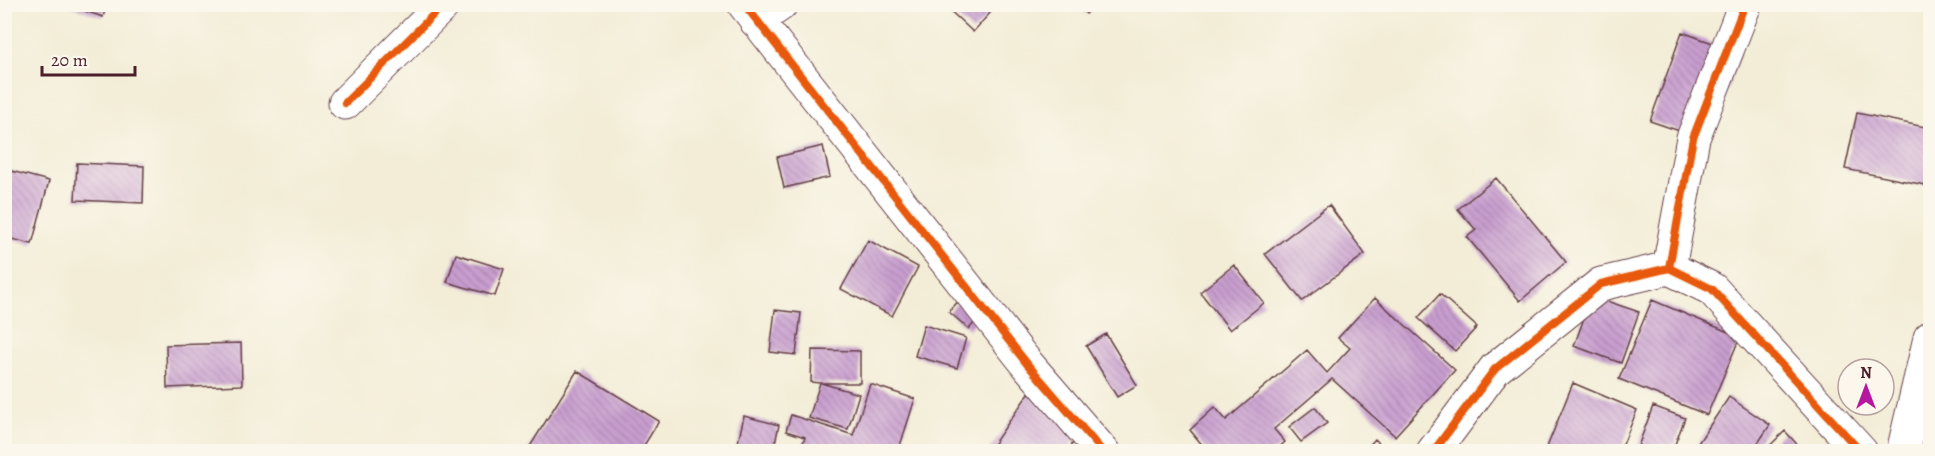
<svg xmlns="http://www.w3.org/2000/svg" width="1935" height="456" font-family="Alegreya,serif">
	<defs>
		<pattern id="building-back-hatch" width="6" height="6" patternUnits="userSpaceOnUse" patternTransform="scale(1.5)"><rect width="6" height="6" fill="#c99fd0"/><path d="M-1 5l2 2M0 0l6 6M5-1l2 2" fill="none" stroke="#a581a9"/></pattern>
	</defs>
	<rect width="100%" height="100%" fill="#fbf7ec"/>
	<filter id="ink" filterUnits="userSpaceOnUse"><feTurbulence type="fractalNoise" baseFrequency=".0167" numOctaves="2"/><feDisplacementMap in="SourceGraphic" scale="12" xChannelSelector="R" yChannelSelector="G"/><feConvolveMatrix kernelMatrix="1 2 1 2 8 2 1 2 1" color-interpolation-filters="sRGB"/></filter>
	<filter id="wash" filterUnits="userSpaceOnUse"><feTurbulence type="fractalNoise" baseFrequency=".008" numOctaves="4" result="noise"/><feDisplacementMap in="SourceGraphic" scale="24" xChannelSelector="R" yChannelSelector="G"/><feGaussianBlur stdDeviation="1.35" result="paint"/><feColorMatrix in="noise" values="0 0 0 0 0 0 0 0 0 0 0 0 0 0 0 0 0 1.4 0 .05"/><feComposite in="paint" operator="in"/></filter>
	<g filter="url(#wash)">
		<rect width="100%" height="100%" fill="#f3edd7"/>
		<g id="blocks">
			<!-- building -->
			<path fill="url(#building-back-hatch)" d="M64,4h43l-4,13z
				M943,4h55l-25,28z
				M1077,4h20l-11,10z
				M1682,32l58,21 -31,88 -59,-20z
				M1857,113l73,15v58l-85,-17z
				M823,146l7,31 -46,11 -7,-31z
				M77,163l67,3 -1,37 -68,-3z
				M4,169l45,12 -17,63 -28,-7z
				M1496,178l70,84 -46,39 -53,-64 9,-7 -18,-21z
				M1329,205l36,49 -63,47 -37,-47z
				M868,240l50,27 -26,49 -51,-27z
				M456,254l48,15 -9,27 -48,-14z
				M1234,265l30,38 -34,27 -30,-38z
				M966,292l20,17 -17,20 -20,-17z
				M1440,294l37,33 -22,24 -37,-33z
				M1592,296l47,16 -18,51 -47,-17z
				M1375,298l80,72 -60,66 -63,-57 -58,50 11,13 -11,10h-66l-18,-22 25,-23 11,13 81,-70 20,23 23,-25 -12,-10z
				M1652,300l88,37 -33,78 -88,-36z
				M775,310l26,3 -5,42 -26,-3z
				M924,325l42,13 -9,30 -42,-12z
				M1106,334l31,51 -20,12 -31,-51z
				M241,343l1,42 -75,3 -1,-43z
				M812,350l48,1v32h-39l38,11 -11,35 -39,-11 11,-35 -9,-1z
				M577,371l82,50 -19,31h-105l-6,-4z
				M1573,383l64,27 -17,42h-75z
				M870,384l45,15 -17,53h-98l5,-15 -19,-6 5,-16 62,20z
				M1029,393l53,36 -15,23h-27l-6,-4 -3,4h-43z
				M1729,397l41,28 -18,27h-60z
				M1653,406l32,12 -13,34h-36z
				M1315,407l12,16 -26,19 -12,-15z
				M744,416l35,9 -6,27 -36,-5z
				M1785,431l19,21h-41z
				M1375,439l13,13h-25z"/>
		</g>
	</g>
	<g filter="url(#ink)">
		<use href="#blocks" fill-opacity="0" stroke="#633e45" stroke-width="1.5"/>
		<g fill="none" stroke-linecap="round" stroke-linejoin="round">
			<defs>
				<path id="minor" d="M744,4l284,361 75,87
					M756,21l25,-17
					M345,103l99,-99
					M1669,268l24,-130 52,-134
					M1433,452l62,-83 106,-85 68,-16 43,21 149,163
					M1903,452l27,-114"/>
			</defs>
			<!-- minor casing -->
			<use href="#minor" stroke="#633e45" stroke-width="35"/>
			<!-- minor -->
			<use href="#minor" stroke="#fff" stroke-width="33"/>
			<defs>
				<path id="cycleway" d="M744,4l284,361 75,87
					M345,103l99,-99
					M1669,268l24,-130 52,-134
					M1433,452l62,-83 106,-85 68,-16 43,21 149,163"/>
			</defs>
			<!-- cycleway casing -->
			<use href="#cycleway" stroke="#fbf7ec" stroke-width="11"/>
			<!-- cycleway -->
			<use href="#cycleway" stroke="#e8590c" stroke-width="8"/>
		</g>
	</g>
	<!-- margin -->
	<rect width="1935" height="456" fill="none" stroke="#fbf7ec" stroke-width="24"/>
	<!-- north arrow -->
	<g transform="translate(1866 387)"><circle r="28" fill="#fbf7ec" stroke="#b4a19f" stroke-width="1.5"/>
	<path d="M0-4.5L10 22L0 15L-10 22Z" fill="#b5179e"/>
	<text y="-9" font-size="16" font-weight="bold" text-anchor="middle" fill="#4a1f2b">N</text>
	</g>
	<!-- scale -->
	<path d="M42 66v9h93v-9" fill="none" stroke="#4a1f2b" stroke-width="3"/>
	<text x="51" y="66" font-size="18" fill="#4a1f2b" stroke="#fbf7ec" stroke-width="4.5" paint-order="stroke">20 m</text>
</svg>
